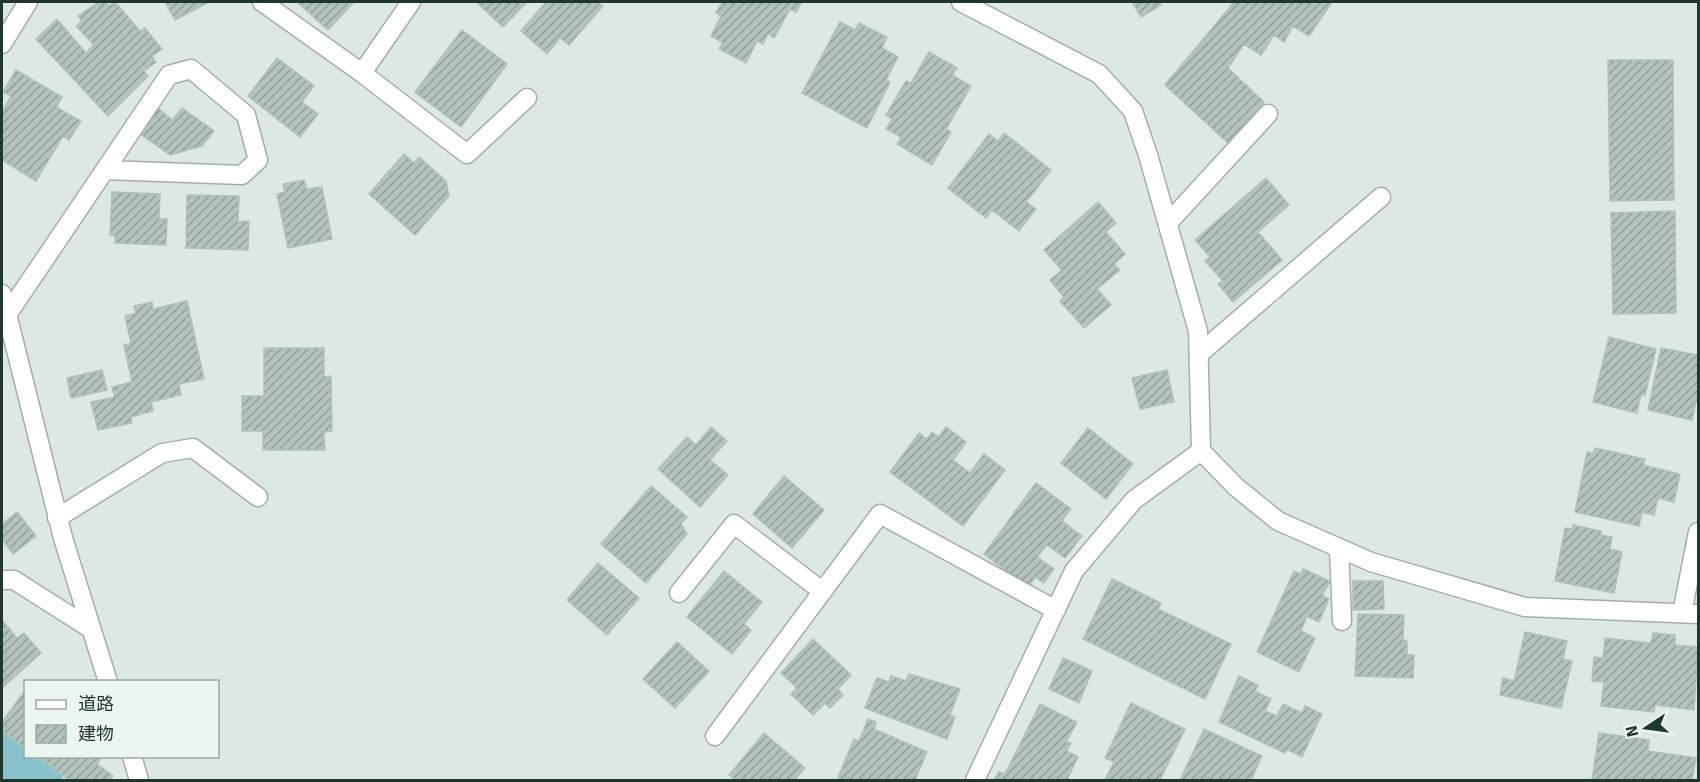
<svg xmlns="http://www.w3.org/2000/svg" width="1700" height="782" font-family="Signika,'Noto Sans JP',sans-serif">
	<defs>
		<pattern id="building-hatch" width="6" height="6" patternUnits="userSpaceOnUse" patternTransform="scale(1.5)"><rect width="6" height="6" fill="#b3c3bc"/><path d="M-1 1l2-2M0 6l6-6M5 7l2-2" fill="none" stroke="#919f99"/></pattern>
	</defs>
	<rect width="100%" height="100%" fill="#dee8e3"/>
	<g fill="none" stroke-linecap="round" stroke-linejoin="round">
		<!-- river -->
		<path stroke="#88c3cb" stroke-width="75" d="M2,764l23,16"/>
	</g>
	<!-- building -->
	<path fill="url(#building-hatch)" stroke="#b1c1ba" stroke-width="1.5" d="M99,2h8l2,4 6,-4 25,29 5,-3 17,21 -10,7 4,6 -12,9 4,5 -40,40 -72,-77 21,-20 29,34 8,-8 -18,-19 6,-5 -4,-5z
		M165,2h44l-34,18z
		M297,2h57l-26,28z
		M476,2h51l-24,25z
		M546,2h51l6,4 -34,39 -9,-7 -13,16 -26,-23z
		M722,2h80l-6,10 -6,-3 -16,29 -6,-4 -5,10 -6,-3 -11,22 -27,-14 4,-6 -12,-7 10,-20 -5,-3z
		M1132,2h27l2,3 -20,12z
		M1234,2h98l-23,34 -16,-10 -9,16 -10,-7 -13,20 -17,-11 -16,24 36,34 -36,41 -63,-58z
		M840,22l15,8 4,-7 28,14 -5,11 16,9 -12,23 4,2 -23,46 -65,-35z
		M462,30l45,34 -46,63 -46,-35z
		M929,52l28,16 -5,7 19,11 -25,43 5,3 -19,33 -35,-21 4,-7 -15,-8 6,-10 -6,-4 20,-34 5,2z
		M277,58l37,28 -12,16 16,12 -18,23 -52,-41z
		M1608,60h65l1,140 -64,1z
		M16,70l46,27 -6,10 25,14 -12,19 -6,-4 -27,45 -34,-21 2,-14 -2,-1v-33l9,-16 -8,-4z
		M158,108l14,12 10,-12 32,23 -12,15 -32,9 -31,-22z
		M1004,133l47,37 -25,32 10,7 -17,22 -27,-21 -6,8 -38,-30 41,-54 9,7z
		M404,154l10,9 5,-6 27,24 3,15 -34,39 -46,-41z
		M1266,178l23,27 -31,27 24,28 -49,42 -15,-18 5,-3 -18,-20 5,-4 -15,-17z
		M304,180l3,9 15,-2 10,52 -44,9 -11,-54 8,-2 -2,-8z
		M112,192l48,2 -1,25h8l-1,26 -51,-2v-8h-5z
		M187,195l52,1 -1,26 11,-1 -1,29 -62,-2z
		M1098,202l18,21 -10,9 19,22 -11,10 6,6 -23,19 14,16 -27,23 -24,-27 4,-4 -14,-17 12,-10 -18,-20z
		M1675,211l1,102 -63,1 -2,-101z
		M187,301l17,78 -25,5 2,11 -30,7 2,9 -22,6 1,6 -34,7 -7,-28 24,-5 -3,-10 20,-5 -8,-37 7,-2 -6,-27 11,-3 -2,-7 18,-4 1,7z
		M1609,337l47,12 -11,46h-4l-4,18 -44,-11z
		M264,348h60v29l7,-1 1,55 -8,1 1,18h-62v-19h-21v-35h22z
		M1661,348l37,7v47l-2,-1 -4,19 -44,-10z
		M102,370l5,20 -36,8 -4,-20z
		M1167,370l7,32 -34,7 -8,-31z
		M711,427l16,14 -17,19 18,15 -28,32 -42,-38 29,-32 9,8z
		M946,427l20,15 -13,18 17,13 14,-19 21,16 -42,56 -73,-54 29,-39 8,6 5,-7 7,5z
		M1088,428l45,36 -27,35 -45,-36z
		M1595,448l50,11 -2,6 37,9 -6,28 -16,-4 -4,17 -12,-3 -3,14 -64,-14 12,-60 6,2z
		M784,476l40,34 -32,38 -39,-34z
		M1036,483l35,26 -9,12 20,15 -17,22 -18,-13 -10,12 17,12 -10,14 -9,-6 -7,10 -44,-33z
		M651,486l36,31 -6,7 6,10 -41,49 -45,-39z
		M17,512l19,24 -23,18 -11,-15v-15z
		M1573,525l28,6v4l11,2 -2,12 12,3 -8,41 -59,-12 10,-53 8,1z
		M598,563l41,35 -32,37 -40,-35z
		M1303,569l27,12 -8,15 7,3 -10,23 -12,-6 -6,15 14,7 -16,34 -42,-20 37,-81 7,3z
		M724,571l38,31 -18,22 7,6 -19,24 -45,-37z
		M1112,579l49,24 -3,6 73,35 -26,55 -122,-60z
		M1353,581h30l1,28 -31,1z
		M1358,614l46,1 -1,25 4,1v14h7l-1,23 -58,-2z
		M2,620l15,18 7,-5 17,20 -39,35z
		M1525,632l42,9 -4,18 9,2 -11,47 -61,-13 3,-17 11,3z
		M1653,633l22,2v10l23,2 -4,63 -39,-5 -1,7 -53,-6 3,-24 -12,-1 2,-24 9,1 2,-20 46,5z
		M813,639l38,36 -13,14 5,6 -13,13 -5,-5 -12,12 -22,-21 6,-6 -16,-15z
		M677,642l32,29 -34,37 -32,-29z
		M1063,658l29,13 -13,32 -30,-14z
		M909,674l51,15 -10,26 5,2 -8,22 -82,-31 12,-30 12,4 2,-6 15,5z
		M1239,676l19,9 -3,6 16,8 -6,12 12,5 6,-12 19,9 3,-7 17,8 -20,43 -15,-8 -2,4 -66,-31z
		M26,689v60l-24,-18v-9z
		M1131,703l54,26 -25,51h-55l9,-18 -9,-4z
		M1040,704l37,18 -11,20 5,1 -4,8 11,6 -11,23h-73l5,-8 6,2z
		M868,719l8,3 -2,7 53,23 -12,28h-78l17,-41 5,2z
		M1204,729l58,27 -11,24h-71z
		M764,733l41,35 -10,12h-59l-7,-5z
		M1599,733l50,7 -1,11 48,7 -4,22h-100z
		M36,756h66l-5,8 16,12 -3,4h-41z"/>
	<g fill="none" stroke-linecap="round" stroke-linejoin="round">
		<defs>
			<path id="lane" d="M1168,223l100,-109
				M1199,354l182,-157
				M1339,548l3,73"/>
			<path id="street" d="M262,2l100,71 49,-71
				M961,2l138,72 34,37 15,44 50,176 3,120 -67,49 -60,71 -99,209
				M2,44l26,-42
				M362,73l105,81 60,-56
				M2,294l61,244 45,144
				M7,315l162,-240 22,-6 55,46 12,45 -16,15 -137,-5
				M1201,451l35,36 42,34 93,41 154,45 173,7
				M57,518l105,-65 31,-5 65,49
				M2,580h12l77,49
				M679,593l55,-69 88,67
				M1682,613l16,-81
				M715,736l165,-222 176,96
				M132,756l7,24"/>
		</defs>
		<!-- lane casing -->
		<use href="#lane" stroke="#a1afaa" stroke-width="21"/>
		<!-- street casing -->
		<use href="#street" stroke="#a1afaa" stroke-width="21"/>
		<!-- lane -->
		<use href="#lane" stroke="#fff" stroke-width="18"/>
		<!-- street -->
		<use href="#street" stroke="#fff" stroke-width="18"/>
	</g>
	<!-- border -->
	<rect width="1700" height="782" fill="none" stroke="#203730" stroke-width="6"/>
	<!-- legend -->
	<rect x="24" y="680" width="195" height="78" fill="#edf5f1" stroke="#9ba9a4" stroke-width="1.5"/>
	<rect x="36" y="700" width="30" height="9" fill="#ffffff" stroke="#9ba9a4" stroke-width="1.5"/>
	<text x="78" y="710" font-size="18" fill="#203730">道路</text>
	<rect x="36" y="725" width="30" height="18" fill="url(#building-hatch)" stroke="#9ba9a4" stroke-width="1.5"/>
	<text x="78" y="740" font-size="18" fill="#203730">建物</text>
	<!-- north arrow -->
	<g transform="translate(1646 728) rotate(257)" stroke="#edf5f1" stroke-width="4.5" paint-order="stroke">
	<path d="M0-4.5L10 22L0 15L-10 22Z" fill="#203730"/>
	<text y="-9" font-size="16" font-weight="bold" text-anchor="middle" fill="#203730">N</text>
	</g>
</svg>
